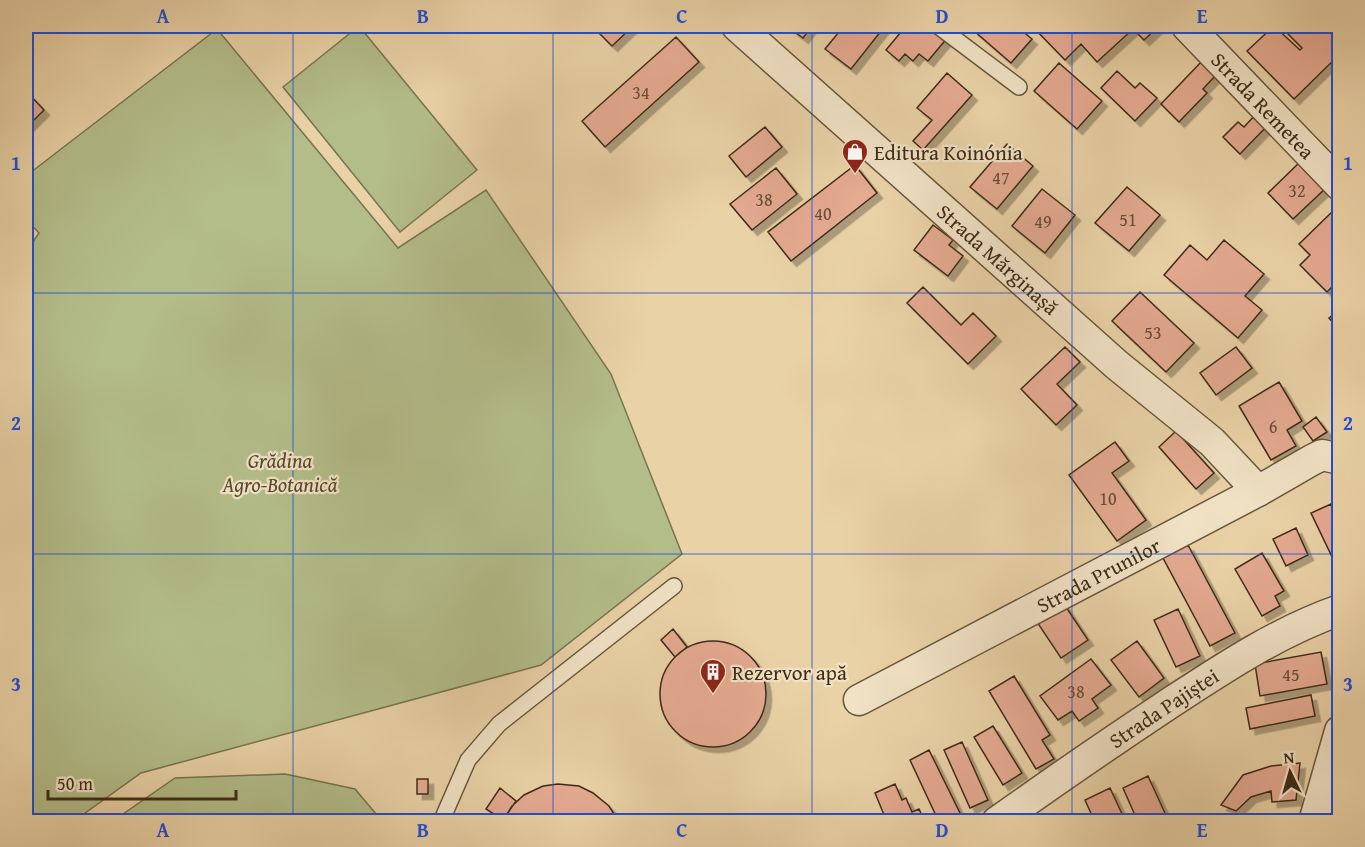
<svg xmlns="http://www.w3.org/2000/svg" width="1365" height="847" font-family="'Gentium Book Plus',serif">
	<defs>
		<filter id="shadow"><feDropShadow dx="5.5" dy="5.5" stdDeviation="0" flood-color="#0004"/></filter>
	</defs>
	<rect width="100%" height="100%" fill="#ead2a7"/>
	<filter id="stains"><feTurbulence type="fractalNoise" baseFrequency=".00333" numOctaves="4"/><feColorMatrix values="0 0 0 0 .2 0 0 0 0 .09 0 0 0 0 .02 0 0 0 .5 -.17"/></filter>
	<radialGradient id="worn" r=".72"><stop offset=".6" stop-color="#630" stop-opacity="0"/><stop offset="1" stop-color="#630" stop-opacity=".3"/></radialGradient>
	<!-- green -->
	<path fill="#b3bd8a" stroke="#787450" stroke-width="1.5" d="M359,26l118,144 -77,62 -117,-145z
		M217,29l181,219 88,-58 125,184 71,180 -141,111 -400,108 -67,48h-48v-569l13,-19 -13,-14v-43z
		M285,774l70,15 27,32h-269l62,-43z"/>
	<!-- building -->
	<path fill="#e5aa92" stroke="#3d2c17" stroke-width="1.5" filter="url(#shadow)" d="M609,26h24l-21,20 -12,-12z
		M787,26h25l-9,12z
		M844,26h41l-34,43 -26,-20z
		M906,26h28l14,11 -20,24 -9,-7 -6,7 -8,-7 -6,7 -13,-11z
		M977,26h39l16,13 -21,24 -38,-33z
		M1032,26h42l6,5 6,-5h73l-15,14 -11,-11 -36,33 -16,-18 -16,16z
		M1274,26l26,24 2,-2 -22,-22h49l11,10v18l-46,45 -47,-48z
		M676,37l23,25 -94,85 -23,-26z
		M1203,60l14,14 -14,15 4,4 -28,29 -18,-18z
		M1059,63l43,38 -25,28 -43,-38z
		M1117,71l18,17 5,-5 17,15 -22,23 -34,-33z
		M947,73l25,22 -49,55 -10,-9 19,-21 -15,-12z
		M26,91l18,19 -18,18z
		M1258,112l12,11 -30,31 -17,-17 15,-15 6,5z
		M765,127l17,20 -36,30 -17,-21z
		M1007,144l26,22 -36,43 -27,-22z
		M1301,161l26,26 -34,32 -25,-26z
		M855,165l22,28 -86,68 -23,-29z
		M776,168l21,26 -45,36 -22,-26z
		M1127,187l33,28 -31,36 -34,-28z
		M1042,189l33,26 -30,38 -33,-27z
		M1333,211l7,7v73l-6,-6 -7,7 -27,-27 10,-10 -11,-11z
		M933,225l20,15 -4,5 14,11 -15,20 -34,-26z
		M1224,240l40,34 -19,22 17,14 -24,28 -74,-63 26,-30 17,15z
		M923,287l38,38 12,-12 23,23 -28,28 -61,-61z
		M1140,292l54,51 -28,29 -54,-51z
		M1340,309v21l-11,-12z
		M1065,347l15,15 -23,22 20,21 -21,20 -35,-36z
		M1236,347l16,21 -36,27 -16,-22z
		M1279,382l23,39 -15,9 9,16 -25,14 -32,-54z
		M1316,417l11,15 -14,9 -10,-14z
		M1176,431l38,42 -18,16 -37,-42z
		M1115,442l14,19 -17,12 34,47 -29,21 -48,-66z
		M1331,504l9,18v39l-5,2 -24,-50z
		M1296,528l12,27 -22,11 -13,-27z
		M1188,545l47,88 -25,13 -47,-88z
		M1262,553l22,38 -9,5 5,10 -18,10 -27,-47z
		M1064,604l24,36 -27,18 -24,-36z
		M1178,609l22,47 -24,11 -22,-47z
		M673,629l14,18 -12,10 -14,-17z
		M660 694a53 53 0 1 1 106 0a53 53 0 1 1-106 0Z
		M1137,641l27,37 -25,19 -28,-37z
		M1321,652l6,32 -67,12 -5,-32z
		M1091,659l20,26 -19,14 6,9 -19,13 -7,-10 -14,9 -18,-24z
		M1014,676l36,59 -8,5 12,19 -18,10 -47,-78z
		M1311,695l4,21 -65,13 -4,-21z
		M993,726l29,47 -19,12 -29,-48z
		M962,742l26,58 -18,8 -26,-58z
		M929,750l32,65 -13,7h-9l-29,-62z
		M1300,763l-4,37 -24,2 -1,-11 -20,6 -15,14 -15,-6 22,-30 28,-9z
		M1148,776l21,46h-31l-15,-34z
		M417,779h11v15h-11z
		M558,784l21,2 14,7 16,13 10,16h-117l10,-16 12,-11 19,-9z
		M895,784l7,16 4,-2 6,14 7,-3 5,11 -37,2 -12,-29z
		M500,788l16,13 -13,19 -17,-11z
		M1110,788l13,28 -11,6h-17l-10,-22z"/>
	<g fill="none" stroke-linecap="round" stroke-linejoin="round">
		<defs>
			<path id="service" d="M938,26l81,61
				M441,822l27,-62 31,-36 175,-138"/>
			<g id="minor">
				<path id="s1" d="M737,26l380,339 95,77 46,49"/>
				<path id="s2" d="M1187,26l153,159"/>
				<path id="s3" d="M859,700l399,-209 54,-31 10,-5 18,4"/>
				<path id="s4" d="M997,822c56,-40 113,-79 170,-117 55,-36 110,-73 173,-95"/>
				<path d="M1314,822l26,-91"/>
			</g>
		</defs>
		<!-- service casing -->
		<use href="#service" stroke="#68563b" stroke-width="18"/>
		<!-- minor casing -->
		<use href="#minor" stroke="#68563b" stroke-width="33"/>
		<!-- service -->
		<use href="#service" stroke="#f1e2c6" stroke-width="15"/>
		<!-- minor -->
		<use href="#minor" stroke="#f1e2c6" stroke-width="30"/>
	</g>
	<!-- grid -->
	<path fill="none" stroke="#1d4ed8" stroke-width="1.5" stroke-opacity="0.55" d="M293,26v796M553,26v796M812,26v796M1072,26v796M26,293h1314M26,554h1314"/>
	<!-- icons -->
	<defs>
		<symbol id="shop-pin" viewBox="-11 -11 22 30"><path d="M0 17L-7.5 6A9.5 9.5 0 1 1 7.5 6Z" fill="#8f2418" stroke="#f1e2c6"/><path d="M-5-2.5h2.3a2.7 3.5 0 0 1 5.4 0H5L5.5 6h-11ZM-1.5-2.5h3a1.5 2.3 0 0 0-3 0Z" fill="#fff"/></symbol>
		<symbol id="building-pin" viewBox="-11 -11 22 30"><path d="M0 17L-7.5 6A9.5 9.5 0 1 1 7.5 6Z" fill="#8f2418" stroke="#f1e2c6"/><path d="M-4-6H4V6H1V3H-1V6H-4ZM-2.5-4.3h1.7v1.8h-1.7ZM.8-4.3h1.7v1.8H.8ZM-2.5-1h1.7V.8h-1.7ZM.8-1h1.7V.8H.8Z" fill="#fff"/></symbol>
	</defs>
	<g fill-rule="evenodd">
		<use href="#shop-pin" x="840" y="137" width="30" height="40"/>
		<use href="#building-pin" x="698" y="657" width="30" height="40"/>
	</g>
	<g text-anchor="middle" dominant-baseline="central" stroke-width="4.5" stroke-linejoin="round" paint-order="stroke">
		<!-- number labels -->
		<g font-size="18" fill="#674c36">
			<text x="641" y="92">34</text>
			<text x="1001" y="177">47</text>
			<text x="1297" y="190">32</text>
			<text x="764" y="199">38</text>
			<text x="823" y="213">40</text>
			<text x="1128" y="219">51</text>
			<text x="1043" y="221">49</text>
			<text x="1153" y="332">53</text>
			<text x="1273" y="426">6</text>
			<text x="1108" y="498">10</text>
			<text x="1291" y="674">45</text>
			<text x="1076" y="691">38</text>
		</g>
		<!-- street labels -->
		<g font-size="21" fill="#3d2c17" stroke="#f1e2c6">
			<text stroke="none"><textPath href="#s2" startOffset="110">Strada Remetea</textPath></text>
			<text stroke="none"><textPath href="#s1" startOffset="350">Strada Mărginașă</textPath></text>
			<text stroke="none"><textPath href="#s3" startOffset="270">Strada Prunilor</textPath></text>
			<text stroke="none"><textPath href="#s4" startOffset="202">Strada Pajiștei</textPath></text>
		</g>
		<!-- poi labels -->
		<g font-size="21" fill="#3d2c17" stroke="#f1e2c6" text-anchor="start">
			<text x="874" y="152">Editura Koinónia</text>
			<text x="732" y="672">Rezervor apă</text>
		</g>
		<!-- park labels -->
		<g font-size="21" font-style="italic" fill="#55492e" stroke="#f1e2c6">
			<text x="280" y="460">Grădina<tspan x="280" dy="24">Agro-Botanică</tspan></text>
		</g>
	</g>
	<!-- margin -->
	<rect width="1365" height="847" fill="none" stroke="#ead2a7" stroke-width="66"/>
	<!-- north arrow -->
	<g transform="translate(1290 772) rotate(355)" stroke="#f1e2c6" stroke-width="4.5" paint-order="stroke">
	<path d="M0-4.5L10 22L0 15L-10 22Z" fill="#3d2c17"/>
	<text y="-9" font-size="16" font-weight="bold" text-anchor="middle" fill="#3d2c17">N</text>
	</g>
	<!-- scale -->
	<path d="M48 790v9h188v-9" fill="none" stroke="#3d2c17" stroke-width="3"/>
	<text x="57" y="790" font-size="18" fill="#3d2c17" stroke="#f1e2c6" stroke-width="4.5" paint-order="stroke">50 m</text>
	<rect x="33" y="33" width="1299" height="781" fill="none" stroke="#1d4ed8" stroke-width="2"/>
	<g font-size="20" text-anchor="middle" font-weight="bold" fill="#1d4ed8">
		<text x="163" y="23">A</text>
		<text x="423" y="23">B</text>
		<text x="682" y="23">C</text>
		<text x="942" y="23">D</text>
		<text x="1202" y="23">E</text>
		<text x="16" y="170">1</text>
		<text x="1348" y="170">1</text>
		<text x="16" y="430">2</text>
		<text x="1348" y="430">2</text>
		<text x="16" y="691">3</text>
		<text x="1348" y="691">3</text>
		<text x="163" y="837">A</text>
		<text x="423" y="837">B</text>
		<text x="682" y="837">C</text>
		<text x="942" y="837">D</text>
		<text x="1202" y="837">E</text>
	</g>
	<rect width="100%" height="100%" filter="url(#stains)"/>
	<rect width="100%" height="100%" fill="url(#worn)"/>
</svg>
